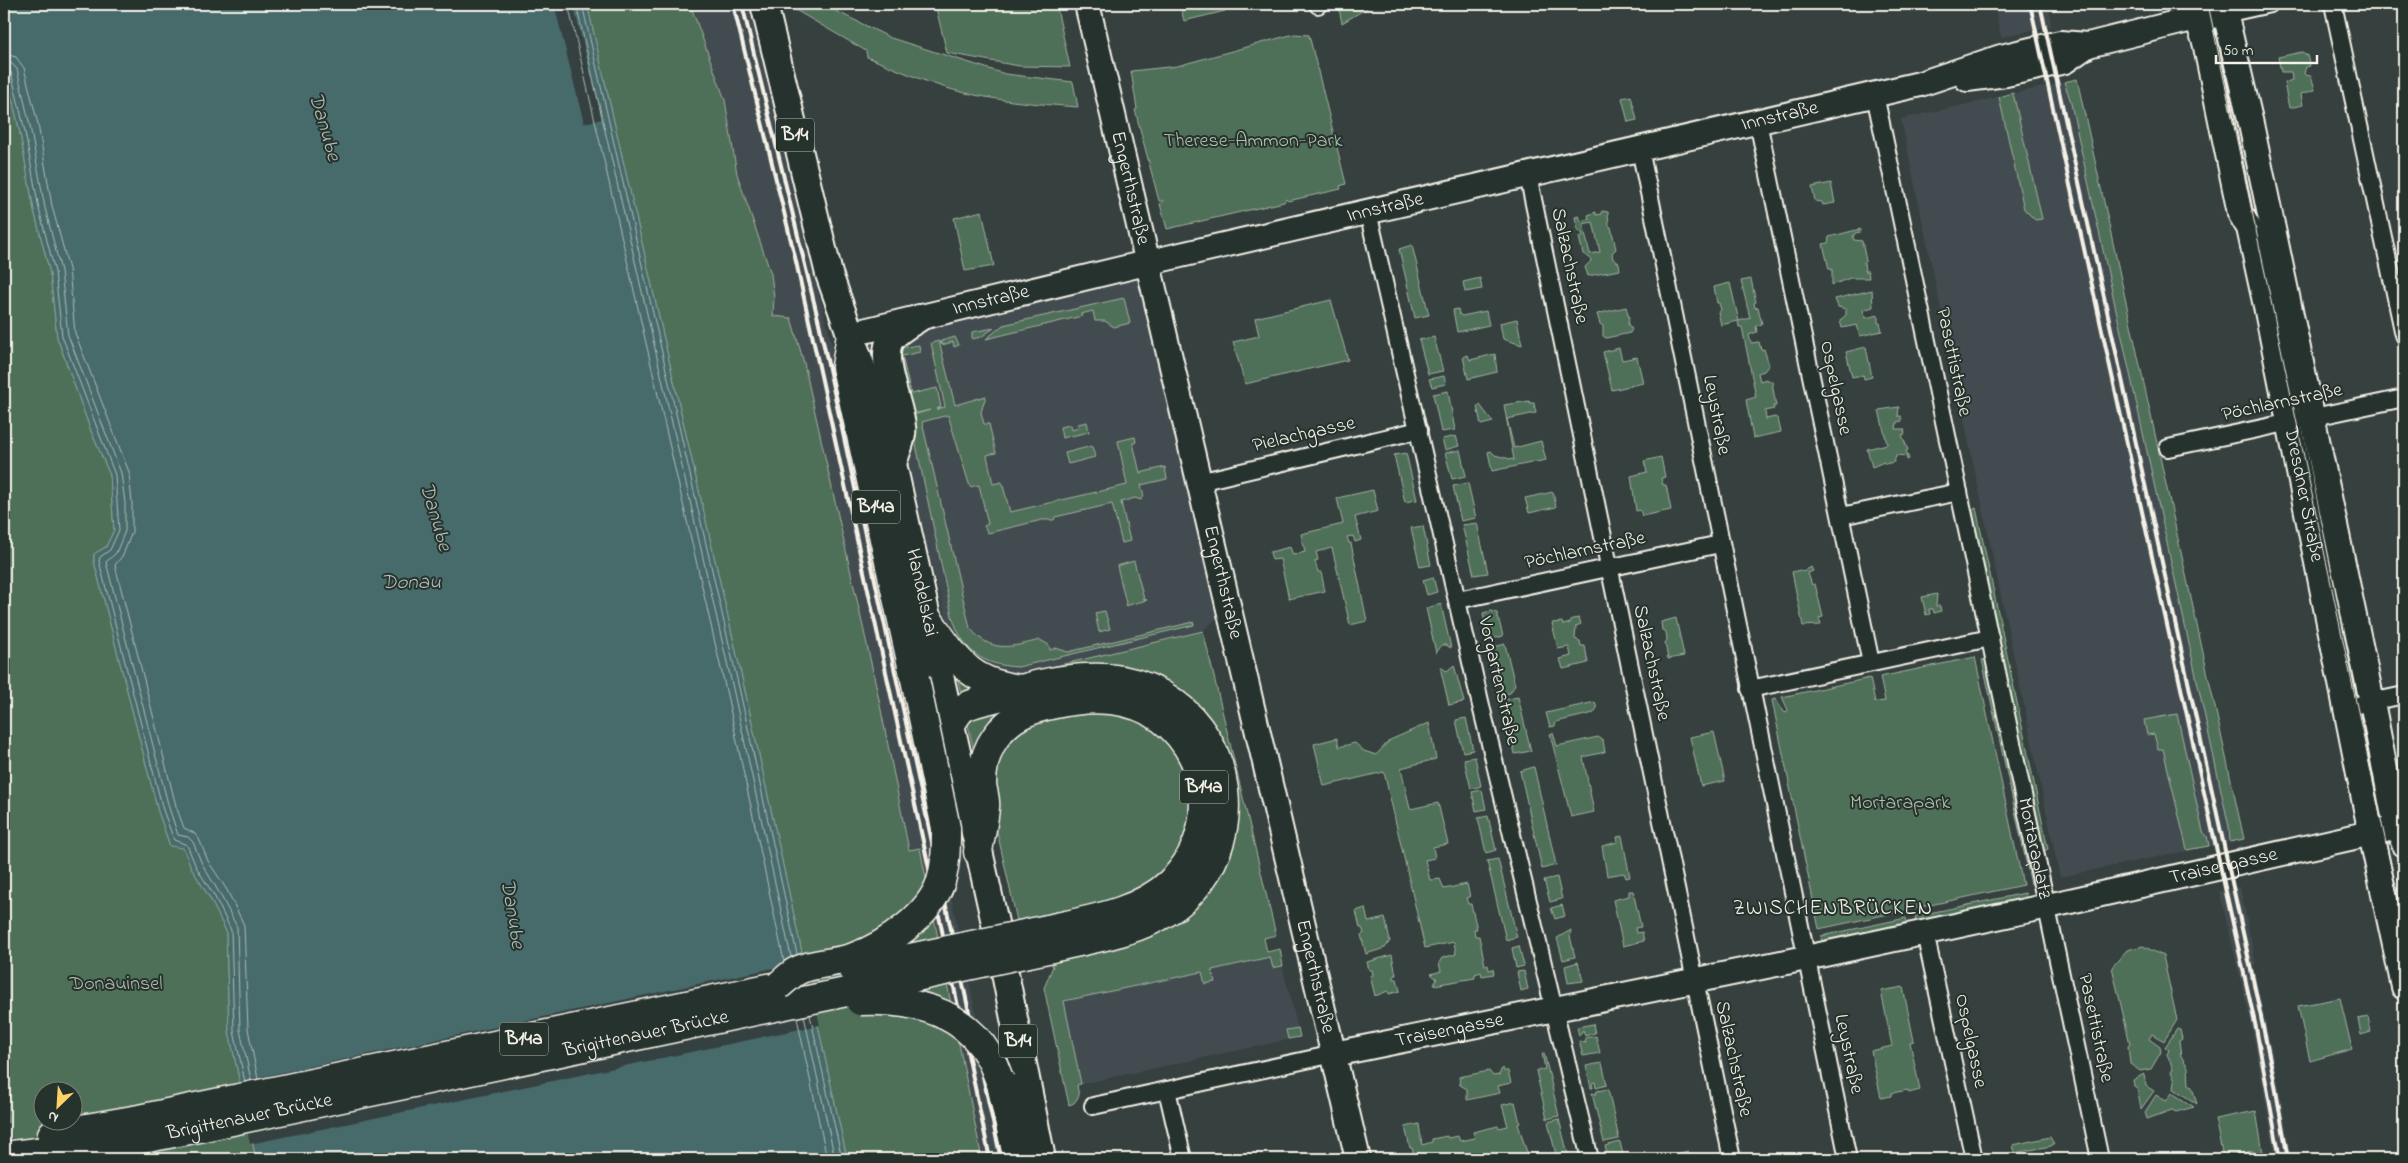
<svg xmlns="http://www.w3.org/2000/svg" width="2408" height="1163" font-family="'Indie Flower',sans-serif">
	<rect width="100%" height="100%" fill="#35403f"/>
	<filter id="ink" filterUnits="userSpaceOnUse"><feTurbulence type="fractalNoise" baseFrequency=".02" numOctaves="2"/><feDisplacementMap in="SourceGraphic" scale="10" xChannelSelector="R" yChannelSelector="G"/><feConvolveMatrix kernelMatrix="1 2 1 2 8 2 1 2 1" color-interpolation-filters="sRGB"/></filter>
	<g filter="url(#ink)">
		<!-- built -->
		<path fill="#434c4f" d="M690,4h61l44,193 47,188 165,774h-25l-62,-311 -11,2 -33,-165 -72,-322 -31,-47 1,-19 -3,-23 -34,-100 -12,-74z
			M1994,4h55l2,22 -50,11z
			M2064,82l6,17 159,728 1,15 -170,35 -159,-758z
			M1142,278l77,338 -16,15 -181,43 -19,-1 -27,-9 -26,-31 -82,-298z
			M2240,887l16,77 -3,1 25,115 13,79h-15l-26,-141 -31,-127z
			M1271,957l3,12 9,-1 17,69 -219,47 -18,-83z
			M2253,1150l2,9h-44z"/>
		<!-- green -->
		<path fill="#4f6f59" stroke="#a2b0a0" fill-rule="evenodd" d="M587,4h103l35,96 12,74 34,100 3,23 -1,19 18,2 13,45 72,322 33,165 11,-2 62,311h-135l-102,-468z
			M785,4h41l8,6 57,28 114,36 68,8 5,25c-40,-3 -82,-6 -121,-16 -31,-8 -60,-22 -90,-34l-1,-6z
			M935,4h121l14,63 -51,-1 -72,-13z
			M1180,4h52l-8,2 1,5 -41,10z
			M1338,4h36l-32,19z
			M1294,34l15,1 37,149 -6,2 1,3 -53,12 -2,-2 -2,3 -117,27 -7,-25 4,-3h-5l-24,-91 2,-1 -6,-38 46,-5z
			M2302,52l5,3 3,11 -4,1 -2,6 4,3 3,-1 4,15 -14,4 2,11 -14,3 -5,-25 8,-3 -1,-8h-10l-3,-15z
			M4,63l15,65 15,82 16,63 7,64 34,94 19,44 4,55 -8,17 -12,7v7l64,250 12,35 13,1 9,22 19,31 15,31 3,100 27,128h-244l-8,-63zM42,1090h30v30h-30z
			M2077,79l167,760 -14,3 -1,-15 -159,-728 -6,-17z
			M2013,93l29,126 -7,1 -11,-11 -25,-112z
			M1631,96l6,24 -9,2 -6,-24z
			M1831,183l4,20 -12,2 -1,-3 -7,-1 -3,-14z
			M982,211l12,55 -29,5 -11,-53z
			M1602,211l6,1 1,14 2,1 5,22 -4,4 1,6 6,4 1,7 -32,6 -3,-9 6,-6 -1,-3 -7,-4 -4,-17 4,-1 -2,-5h-3l-3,-14 4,-1 2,5 8,-2 -1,-4 8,-3v3l6,-1zM1593,222l7,30 -10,2 -7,-30z
			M1860,229v3l-5,1 -2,4 1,3 8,1 4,20 -2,1 1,9h3l1,7h-19l-18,7v-16h-3l-6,-25 5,-1 1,-6z
			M1412,245l17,70 -14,3 -16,-69z
			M1480,278l2,11 -17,3 -2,-10z
			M1751,279l5,23 -2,1 1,5 3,-1 4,17 -6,2 1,6 -8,3 2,8 8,-1 2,8 3,-1 5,16 -5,6 -6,2 2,8 6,-2 6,3 4,24h-3l1,3 -9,2 1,8 9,-2 3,2 3,13 -28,6 -7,-38 10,-3 -14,-70h-3l-1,-6 -17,4 -3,-13 3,-2 -2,-7h-2l-3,-16 16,-4 9,38 11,-3 -9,-37z
			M1872,290l1,17 -10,3 3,8 12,-3v8h2l2,8 -22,5 -3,-11 -15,3 -2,-8 6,-5v-6l-8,-2 -3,-8z
			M1124,298l6,25 -16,4 -9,-6h-10l-2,-10 -12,3 1,2 -96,23 17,-14z
			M1331,300l17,60 -103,24 -12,-42 26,-6 -4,-18z
			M1626,307l3,11 -1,7 4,4 -2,4 -24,5 -3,-2v-10l-3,-2 -3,-10z
			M1458,309l1,5 3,2 24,-5 3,14 -32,7 -4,-22z
			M1517,319l5,26 -19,-6 -3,-16z
			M994,328l-13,9 -9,2v-7z
			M955,337l4,8 -5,2 -1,-5 -11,3 -1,-4z
			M1434,337l9,34 -15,3 -9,-34z
			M939,341l16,64 31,-9 -5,16 3,12h5l7,29 -9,2 6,29 9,-2 8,30 117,-27 -9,-44 17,-4 1,5 -3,1 7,30 25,-6 2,12 -26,6 3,11 -3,4 -6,-2 -14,4 9,39 -8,2 -10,-39 -57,13 -1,3h-12l-54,13 -4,-7 4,-2 -9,-39 -9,2 -22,-72 -26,7 48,206c21,26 41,19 70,12l9,5 1,5 6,-2 12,4 125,-30 1,3 -176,42c-37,-2 -55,-16 -66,-51l-42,-200 20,-6 -21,5 -12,-57 3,-10 19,-3 1,7 -18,4 9,38 26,-6 4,19 -4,2 8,-2 -14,-64z
			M1866,347l6,30 -8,2 -1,-4 -11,2 -6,-25z
			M1619,348l3,12 15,-3 6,26 -31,7 -9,-38z
			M1495,354l2,18 -29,7 -5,-22 5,-2 2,5z
			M1444,376l2,8 -14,3 -3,-8z
			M1448,391l7,39 -14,2 -8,-38z
			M1529,401l1,2h4l2,10 -29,6 7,29 27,-7 5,19 -54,11 -4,-19 3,-1 4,4 19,5 -10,-55z
			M1480,405l13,17 -12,3 -4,-19z
			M1899,407l-1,9h3l1,5 -5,1 -1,7h8l1,5 -3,1 6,15 -2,1 3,8 -2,1 -1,-4 -10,-1 -2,7 -9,2 -1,-2 -12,5 -5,-18 20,-5 -8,-34z
			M1087,422l2,10 -27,6 -2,-11 10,-2 1,5 8,-2 -1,-4z
			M1456,436l3,10 -14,4 -3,-11z
			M1092,446l3,11 -27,7 -3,-11z
			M1460,450l6,26 -14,3 -7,-26z
			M1406,453l11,47 -12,2 -11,-47z
			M1661,457l4,20 -4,1 2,7h3l5,25 -29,6 -2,-6 -4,1 -5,-35 16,-4 -3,-11z
			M1468,483l8,35 -15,3 -8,-35z
			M1373,490l5,21 -23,6 6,23 -6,2 -2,-6 -6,1 2,6h2l16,78 -17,4 -18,-77 -16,4 2,8 -3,1 3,11h3l4,19 -36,8 -9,-40 -8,1 -2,-8 20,-5 3,8 12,-3 -4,-18 42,-10 -6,-26z
			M1553,492l3,15 -27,6 -4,-15z
			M1976,508l72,341 -4,2 -72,-342z
			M1477,523l11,50 -14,2 -12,-50z
			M1423,526l8,39 -11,2 -9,-39z
			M1134,561l10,38 3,1 -22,6 1,-3 -9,-37z
			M1811,567l2,4 -5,2 4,12 3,-1 8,33 -4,1 2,7 -18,1 -11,-54 8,-2 3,2z
			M1433,577l4,15 -10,3 -4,-15z
			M1937,594l-1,12h4l1,5 -7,2 -1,-4h-4l1,5 -4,1 -4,-18z
			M1441,604l10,44 -5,-3h-4l-6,8 -10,-45z
			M1105,611l5,18 -11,3 -4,-19z
			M1491,611l6,2 6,23 -15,4 -5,-27z
			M1579,618l2,6 -5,2 -1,13 5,2 1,5h4l3,17 -25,6 -3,-10 11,-3 -2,-9 -11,2 -6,-26 10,-1 1,3 7,-2 2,-4z
			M1676,618l8,38 -16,3 -3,-16 2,-3 -1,-8 -4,-2 -1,-8z
			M1203,631l73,304 -12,3 3,14 13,-3 3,17 -10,2 -3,-11 -58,13 3,12 -10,2 -3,-12 -138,29 17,83 -4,1 2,11 -5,7 -5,2 -25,-117 9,-22 -35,-41 -24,-107 -19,-62 -18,-80 46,-3 19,1z
			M1505,644l10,41 -5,8 -8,2 -12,-47z
			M1975,657l48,228 -204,44 -47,-229 3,-1 10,14 3,-3 -6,-13 88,-19 5,24 10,-1 -5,-24z
			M1986,659l48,225h-3l-49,-224z
			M1454,665l10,37 -15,3 -9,-38 7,4z
			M1518,697l13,54 -16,3 -12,-54z
			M1595,702l2,6 -3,5 -38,9 -1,4 -5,1 -4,-14z
			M2177,714l26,118 4,4 2,10 -22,4 -24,-101h-5l-4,-15 -7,1 -3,-15z
			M1466,718l7,32 -10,2 -7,-32z
			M1429,723l7,36 -35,9 9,41 28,-6 10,41 -15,3 2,11 -10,2 5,20 10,-1 4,10 23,-5 3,13 -4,1 2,6h3l6,25h-3l1,7h4l6,29h3l1,5 4,-1 1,5 -12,2 -1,-4 -6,2v4l-41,7 3,-6 -6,-5 10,-3 -2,-8 3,-5 14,-4 -2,-12 -29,6 -41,-176 -60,14 -10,-42 23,-6 2,9 16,-4 9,8 12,4 14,-15z
			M1714,732l11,49 -24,5 -11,-49z
			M1553,733l4,13 41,-9 5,3 2,12 -22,5 11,55 -23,5 -21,-83z
			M1475,757l6,29 -10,3 -7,-30z
			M1534,767l22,98 -14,4 -22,-98z
			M1482,790l4,19 -10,2 -4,-19z
			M1488,816l8,34 -10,3 -8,-35z
			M1622,836l8,41 -4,1 -2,-5 -17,3 -5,-30 16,-4 -1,-5z
			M1498,859l19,78 -11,3 -19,-79z
			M1557,877l5,22 -12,3 -6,-22z
			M1629,891h4l8,36 -6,1 1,5 6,-1 2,9 -21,5 -10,-46 16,-4z
			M2025,893l1,5 -110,23 -1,-5z
			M1562,905l3,11 -10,3 -4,-11z
			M1365,908l3,14 17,-4 5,23 -5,7 -19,6 -5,-19 3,-2 -2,-5h-2l-4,-17z
			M1906,918l1,5 -85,18 -1,-5z
			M1571,930l-1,6 5,21 -12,3 -6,-22z
			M1519,946l5,20 -8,2 -4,-20z
			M2143,946l20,10 14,64 -13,21 -12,-7 -3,5 11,8 1,5 -10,17 -11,2 -10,-7 -2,-18 2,-2 -18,-77 15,-17z
			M1392,955l4,20h-2v4h3l3,12 -11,3 -1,-3 -13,5 -5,-20 3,-1 -1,-5h-3l-2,-8z
			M1578,962l5,19 -15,2 -3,-17z
			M1524,971l4,18 -7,2 -4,-19z
			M1903,987l11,54 -4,1 10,48 -11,3 -1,-3 -16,3v3l-11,2 -10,-47 21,-5 -11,-55z
			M1680,993v3l-104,23 -1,-4z
			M2340,998l12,51 -42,12 -12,-55z
			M2368,1017l3,15 -10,3 -3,-16z
			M1593,1024l2,9 -10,3 -2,-6 -4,6 -2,-9z
			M1298,1028l2,9 -12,2 -2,-9z
			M2177,1029l3,1 2,9 -3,2 2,15 7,11 1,18 3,2 5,17 -23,-15 1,-9 -4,-8 2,-3 -6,-15 2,-4 -4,-3z
			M1596,1036l4,17 -17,3 -4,-15 7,2 -1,-5z
			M1542,1053h2l15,63 -12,3 -11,-48 9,-2z
			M1602,1063l5,22 -11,3 -1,-6 -3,1 1,5h-2l-5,-22z
			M1502,1068l2,3h4l3,12 -13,3 2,7 -33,7v-11l-7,-4 -1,-8 30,-6 4,5 6,-1z
			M2144,1074l2,12 8,5 -13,18 -4,-21 -3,-2 -1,-6z
			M1608,1089l11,50 -15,3 -12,-49 4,1 1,-3z
			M2172,1093l22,14 -18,5 -4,-2 -25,9 -2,-7 11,-17 10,6z
			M1515,1102l5,21 -2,1 11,35h-118v-3l3,-1 -2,-7h-2l-5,-21 14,-3 3,21 10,-3v-3l15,-3 1,2 10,-2 2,5 15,-3 -2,-6 25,-6 1,2 9,-2 -6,-21z
			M2256,1111l8,48h-9l-2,-8 -30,6 -8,-38z
			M1559,1119l10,40h-12l-9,-37z
			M2050,1137l4,7 -3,2 -36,7 -2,-8z
			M1620,1142l4,17h-16l-3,-13z
			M1688,1151l2,8h-18l-1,-4z"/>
		<!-- water -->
		<path fill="#476b6b" stroke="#8ca19d" d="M4,4h583l158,687 102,468h-591l-27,-128 -3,-100 -15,-31 -19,-31 -9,-21 -13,-2 -12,-35 -64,-250v-7l12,-7 8,-17 -4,-55 -19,-44 -34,-94 -7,-64 -16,-63 -15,-82 -15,-65z
			M4,176l5,23 -2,26h-3z"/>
		<!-- pier -->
		<path fill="#35403f" d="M554,4h19l29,115 -18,4z
			M806,961l14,64 -570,119 -13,-62z
			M4,1123h6l5,36h-11z"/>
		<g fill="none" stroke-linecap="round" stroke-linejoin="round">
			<!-- shore -->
			<path stroke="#afbbb6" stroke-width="1" d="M568,4l159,691 57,266
				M576,4l158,689 57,264
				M582,4l158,688 57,262
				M4,54l12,3 8,11 14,56 14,82 17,63 6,64 54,139 3,31v29l-9,23 -8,10 61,241 8,22 10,5 5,6 9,22 19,29 17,35 4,104 10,50
				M4,61l7,2 6,6 13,57 15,82 16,63 7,64 53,138 4,30v28l-9,22 -10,9 63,246 9,27 10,2 5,5 9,22 18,30 17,33 3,103 11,50
				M4,68l7,4 13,55 15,82 16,63 7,64 53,139 4,55 -9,20 -10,7 -1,4 64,249 11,30 13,5 9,22 19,30 16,33 3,101 11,51
				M810,1015l32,144
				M804,1016l31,143
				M797,1018l30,141"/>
			<defs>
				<g id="street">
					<path d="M1318,4v1"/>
					<path d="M2333,4l71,331"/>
					<path d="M2225,14l45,-10"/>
					<path id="s1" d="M1875,95l225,1064"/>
					<path d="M1758,122l113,541"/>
					<path d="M1640,149l208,1010"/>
					<path d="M1528,175l204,984"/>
					<path d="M1368,212l114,498 108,449"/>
					<path d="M2168,448l236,-50"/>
					<path d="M1199,482l220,-52"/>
					<path d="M1841,516l118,-24"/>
					<path d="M1458,600l262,-56"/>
					<path d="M1750,689l240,-51"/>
					<path d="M2348,707l56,-12"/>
					<path d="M1925,933l49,226"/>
					<path d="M1167,1090l16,69"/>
					<path d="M1093,1106l241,-52"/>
				</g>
				<g id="secondary">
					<path id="s2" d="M1087,4l271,1155"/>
					<path id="s3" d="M2192,4l13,38 35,171 9,15 17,78 105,528 33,153"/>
					<path d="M2223,4l28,120 121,578 21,109 11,33"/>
					<path d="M1967,79l39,-5 59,-13 23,-16"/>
					<path id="s4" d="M851,334l295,-71 774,-179 81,-27 59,-14 28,2 108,-27 29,-4"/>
					<path id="s5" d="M1334,1054l472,-96 242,-52 350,-79"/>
				</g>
				<g id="primary">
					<path id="s6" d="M764,4l65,270 53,150 11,40 102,459 47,236"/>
					<path d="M893,463c3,-10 11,-26 9,-37 -2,-22 -24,-68 -11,-87 7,-9 19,-15 28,-21"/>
				</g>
				<g id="highway">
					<path d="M851,334l-5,33 69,312"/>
					<path d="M927,618c30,41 40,65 95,71"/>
					<path d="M950,726c4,-7 9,-17 17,-20 13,-6 30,-7 44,-13 30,-12 79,-19 111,-13 75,14 118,90 98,161 -8,28 -28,56 -53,71 -33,21 -77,27 -115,36"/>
					<path d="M978,852c2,-15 6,-30 7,-45 1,-7 -2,-15 -3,-22 0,-16 4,-34 13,-47 15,-22 35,-29 60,-34 32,-7 67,-8 96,8 62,35 71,123 19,171 -32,30 -82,37 -122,46"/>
					<path d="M1000,1081l18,78"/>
					<path d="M52,1134l87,-15 639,-133"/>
					<path id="s7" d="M4,1156l50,-6 47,-3 93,-18 638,-134"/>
				</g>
			</defs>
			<!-- street casing -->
			<use href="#street" stroke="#f4f1e8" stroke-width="20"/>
			<!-- secondary casing -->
			<use href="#secondary" stroke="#f4f1e8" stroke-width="28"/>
			<!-- primary casing -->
			<use href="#primary" stroke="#f4f1e8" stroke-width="30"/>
			<!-- highway casing -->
			<use href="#highway" stroke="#f4f1e8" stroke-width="31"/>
			<!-- street -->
			<use href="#street" stroke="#26332d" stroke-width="16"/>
			<!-- secondary -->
			<use href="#secondary" stroke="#26332d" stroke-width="24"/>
			<!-- primary -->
			<use href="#primary" stroke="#26332d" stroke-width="26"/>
			<!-- highway -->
			<use href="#highway" stroke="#26332d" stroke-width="28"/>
			<!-- tram -->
			<path stroke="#f4f1e8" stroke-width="1" d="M2208,4l196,924"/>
			<!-- rail -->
			<path stroke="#f4f1e8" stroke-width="4" d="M733,4l62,253 135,616 60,286
				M742,4l77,319 182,836
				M2030,4l226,1024 24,131
				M2040,4l210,961 23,109 15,85"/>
			<defs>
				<path id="highway-bridge" d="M853,970l195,-41
					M778,986c5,-4 11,-10 17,-14 14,-9 43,-9 59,-15 32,-11 76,-42 87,-76 5,-17 5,-35 5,-53l-31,-149
					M832,995l220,-47
					M860,1001c48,-2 100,8 127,52 6,8 9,19 13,28"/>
			</defs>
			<!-- highway-bridge casing -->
			<use href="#highway-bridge" stroke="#f4f1e8" stroke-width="31" stroke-linecap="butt"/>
			<!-- highway-bridge -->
			<use href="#highway-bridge" stroke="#26332d" stroke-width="28"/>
		</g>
	</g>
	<g text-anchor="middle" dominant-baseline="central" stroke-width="4" stroke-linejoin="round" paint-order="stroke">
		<!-- shield labels -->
		<g fill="#26332d" stroke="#b6b8b0" stroke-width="1">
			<rect x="776" y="118.5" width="38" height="33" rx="4"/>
			<rect x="852" y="490.5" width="48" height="33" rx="4"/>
			<rect x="1180" y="770.5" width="48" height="33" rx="4"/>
			<rect x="500" y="1022.5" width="48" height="33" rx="4"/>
			<rect x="999" y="1024.5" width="38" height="33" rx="4"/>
		</g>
		<g font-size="19" font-weight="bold" fill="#f4f1e8">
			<text x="795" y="135">B14</text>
			<text x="876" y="507">B14a</text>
			<text x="1204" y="787">B14a</text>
			<text x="524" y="1039">B14a</text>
			<text x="1018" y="1041">B14</text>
		</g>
		<!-- street labels -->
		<g font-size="20" fill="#f4f1e8" stroke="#26332d">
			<text stroke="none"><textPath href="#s4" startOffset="954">Innstraße</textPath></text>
			<text stroke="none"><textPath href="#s2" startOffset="189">Engerthstraße</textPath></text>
			<text stroke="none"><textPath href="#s4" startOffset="549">Innstraße</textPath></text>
			<text transform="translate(1569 266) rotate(78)">Salzachstraße</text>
			<text stroke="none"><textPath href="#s4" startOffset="144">Innstraße</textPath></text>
			<text transform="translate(1953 362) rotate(78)">Pasettistraße</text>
			<text transform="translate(1835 388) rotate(78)">Ospelgasse</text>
			<text transform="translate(2282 403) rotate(-12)">Pöchlarnstraße</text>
			<text transform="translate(1716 415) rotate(79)">Leystraße</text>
			<text transform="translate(1304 435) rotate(-13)">Pielachgasse</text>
			<text stroke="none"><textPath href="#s3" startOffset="504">Dresdner Straße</textPath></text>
			<text transform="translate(1585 551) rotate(-12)">Pöchlarnstraße</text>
			<text stroke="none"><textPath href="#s2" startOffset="594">Engerthstraße</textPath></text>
			<text stroke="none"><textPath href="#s6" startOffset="610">Handelskai</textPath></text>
			<text transform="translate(1651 663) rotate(78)">Salzachstraße</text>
			<text transform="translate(1498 681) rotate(77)">Vorgartenstraße</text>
			<text stroke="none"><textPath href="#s1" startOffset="770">Mortaraplatz</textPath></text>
			<text stroke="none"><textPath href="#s5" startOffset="909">Traisengasse</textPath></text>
			<text stroke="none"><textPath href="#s2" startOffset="999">Engerthstraße</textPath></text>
			<text transform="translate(2095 1028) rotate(78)">Pasettistraße</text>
			<text stroke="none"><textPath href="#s5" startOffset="118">Traisengasse</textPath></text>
			<text stroke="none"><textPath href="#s7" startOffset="654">Brigittenauer Brücke</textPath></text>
			<text transform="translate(1970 1041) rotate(78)">Ospelgasse</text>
			<text transform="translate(1848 1054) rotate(78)">Leystraße</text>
			<text transform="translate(1733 1059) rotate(78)">Salzachstraße</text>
			<text stroke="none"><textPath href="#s7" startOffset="249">Brigittenauer Brücke</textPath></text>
		</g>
		<!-- park labels -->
		<g font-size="20" fill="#b2bdaf" stroke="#26332d">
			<text x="1253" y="141">Therese-Ammon-Park</text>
			<text x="1900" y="803">Mortarapark</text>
			<text x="116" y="984">Donauinsel</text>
		</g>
		<!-- water labels -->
		<g font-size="21" font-style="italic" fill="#afbbb6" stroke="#26332d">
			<text transform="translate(324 127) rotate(74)">Danube</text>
			<text transform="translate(435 517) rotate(74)">Danube</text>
			<text x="411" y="583">Donau</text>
			<text transform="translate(512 914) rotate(81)">Danube</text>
		</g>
		<!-- neighbourhood labels -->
		<g font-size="21" letter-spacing="1" fill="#f4f1e8" stroke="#26332d">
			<text x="1833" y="909">ZWISCHENBRÜCKEN</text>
		</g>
	</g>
	<!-- margin -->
	<rect width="2408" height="1163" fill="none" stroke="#26332d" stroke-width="20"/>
	<rect x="10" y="10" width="2388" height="1143" fill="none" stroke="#f4f1e8" stroke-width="2" filter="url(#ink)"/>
	<!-- north arrow -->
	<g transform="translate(58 1106) rotate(205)"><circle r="24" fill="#26332d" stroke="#787f78"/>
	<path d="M0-4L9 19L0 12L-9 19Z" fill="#ffd166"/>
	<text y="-8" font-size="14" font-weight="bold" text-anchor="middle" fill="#f4f1e8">N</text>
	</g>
	<!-- scale -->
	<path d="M2216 55v8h101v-8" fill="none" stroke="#f4f1e8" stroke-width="2.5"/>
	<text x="2223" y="55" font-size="15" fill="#f4f1e8" stroke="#26332d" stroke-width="4" paint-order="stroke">50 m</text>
</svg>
